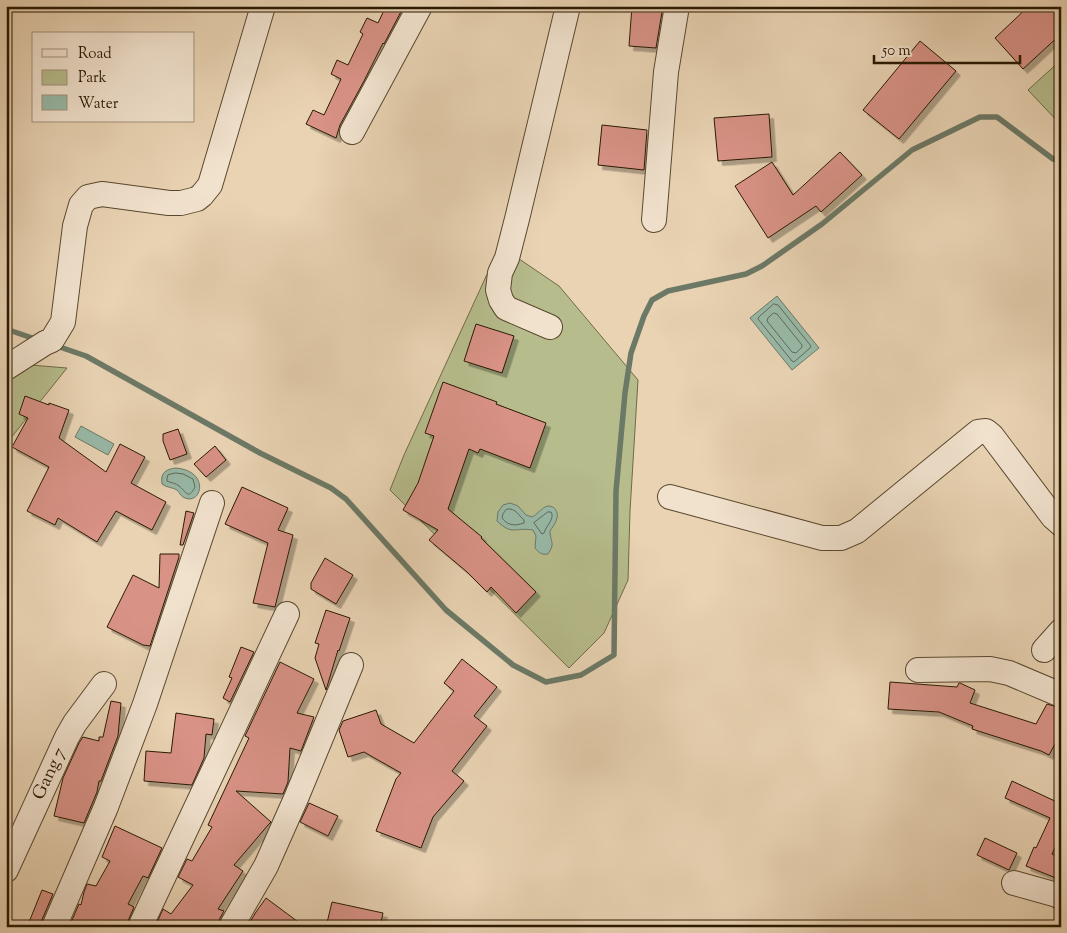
<svg xmlns="http://www.w3.org/2000/svg" width="1067" height="933" font-family="'Sorts Mill Goudy',serif">
	<defs>
		<filter id="shadow"><feDropShadow dx="4.5" dy="4.5" stdDeviation="0" flood-color="#0004"/></filter>
	</defs>
	<rect width="100%" height="100%" fill="#e9d3b3"/>
	<filter id="stains"><feTurbulence type="fractalNoise" baseFrequency=".004" numOctaves="4"/><feColorMatrix values="0 0 0 0 .2 0 0 0 0 .09 0 0 0 0 .02 0 0 0 .5 -.17"/></filter>
	<radialGradient id="worn" r=".72"><stop offset=".6" stop-color="#630" stop-opacity="0"/><stop offset="1" stop-color="#630" stop-opacity=".3"/></radialGradient>
	<!-- green -->
	<path fill="#b6bc8c" stroke="#706a47" d="M1061,60v65l-33,-35z
		M500,246l59,40 79,94 -8,131 -2,69 -24,53 -35,35 -179,-178 14,-35z
		M6,363l61,5 -61,76z"/>
	<!-- water -->
	<path fill="#98b9a8" stroke="#6c7966" d="M777,296l42,52 -27,22 -42,-52z
		M81,426l33,18 -6,11 -33,-18z
		M176,468c34,3 26,37 9,30 -4,-1 -5,-5 -8,-8 -5,-3 -10,-2 -15,-6 -2,-11 4,-15 14,-16z
		M510,503l8,3 8,9 6,2c5,-2 10,-10 16,-11 3,0 6,1 7,3 6,7 -1,16 -5,22 0,12 6,11 -2,23 -6,1 -9,-1 -13,-6l1,-12 -3,-6c-19,-3 -20,6 -36,-9l1,-9 5,-7z"/>
	<g fill="none" stroke-linecap="round" stroke-linejoin="round">
		<!-- shore -->
		<path stroke="#606955" stroke-width="1" d="M774,304l4,1 33,41 -1,2 -16,14 -2,-1 -34,-42 1,-2z
			M774,313l3,1 25,31v2l-6,6 -4,-1 -25,-31 1,-3z
			M176,473l7,1 10,5 2,8c-7,14 -9,4 -16,-1 -3,-3 -8,-3 -12,-5v-3l1,-3z
			M507,509c9,-1 11,6 17,11v3c-9,3 -16,3 -22,-5l1,-4z
			M548,512h3l1,2c1,7 -6,12 -8,19l-2,1 -8,-11z"/>
		<!-- stream -->
		<path stroke="#6c7966" stroke-width="5.5" d="M6,329l32,11
			M54,345l32,11 174,97 71,35 15,11 100,111 67,55 33,17 35,-7 33,-20 2,-164 9,-98 6,-40 13,-37 8,-16 16,-9 78,-17 16,-8 60,-42 90,-74 68,-33h17l56,42 8,3"/>
	</g>
	<!-- building -->
	<path fill="#d89286" stroke="#291902" filter="url(#shadow)" d="M386,6h18l-20,38 -1,-1 -19,38 -24,44 -4,13 -30,-14 7,-14 11,5 17,-36 -10,-5 6,-14 11,5 15,-31 -3,-2 7,-14 11,5z
		M632,6h31l-7,42 -27,-2z
		M1029,6h32v28l-38,35 -28,-31z
		M920,41l36,30 -57,68 -36,-29z
		M769,114l3,43 -54,4 -4,-43z
		M602,125l45,5 -3,40 -46,-5z
		M840,152l22,23 -41,37 -5,-6 -48,32 -33,-52 37,-24 21,33z
		M476,324l38,12 -12,37 -38,-12z
		M443,382l54,20 -1,2 50,19 -16,45 -50,-19 -2,4 -9,-4 -21,60 34,28 -1,1 55,54 -20,21 -25,-26 -4,5 -20,-20 -38,-32 9,-10 -35,-20 15,-27 16,-47 -9,-3z
		M25,396l24,9v-2l20,7 -10,28 47,34 14,-28 25,13 -14,26 35,19 -14,28 -36,-19 -19,31 -39,-24 -3,7 -28,-14 22,-44 -37,-20 16,-29 -9,-4z
		M178,429l9,25 -17,6 -7,-19v-7z
		M215,446l11,14 -20,17 -12,-13z
		M242,487l46,21 -10,22 15,5 -18,72 -22,-4 15,-60 -43,-19z
		M186,511l8,2 -11,32h-3z
		M160,554h19v3l-29,89 -7,-1 -36,-18 26,-52 26,13z
		M325,558l28,17 -17,29 -25,-15v-6z
		M326,610l24,8 -11,33 -1,-1 -12,40 -11,-32 4,-14 -4,-1z
		M241,647l13,5 -24,50 -7,-4 9,-20 -3,-1z
		M462,659l35,28 -23,29 13,10 -35,45 12,10 -31,36 -12,31 -45,-17 20,-52 5,-6 -37,-21 -16,5 -9,-27 4,-9 33,-11 5,14 33,19 40,-52 -10,-8z
		M280,662l34,17 -17,34 17,4 -13,34 -11,-3 -2,34 -5,12 -47,-3 35,31 -2,2 -35,41 9,6 -25,38 6,2 -5,9 -2,7h-62l8,-18 8,5 22,-29 -15,-8 9,-18 5,2 20,-34 -4,-2 41,-87 -4,-2z
		M890,682l67,5 2,-4h1l15,7 -5,13 66,21 11,-20 14,4v25l-12,22 -8,-4 -69,-22 1,-3 -34,-14 -51,-3z
		M111,701l10,2 -3,33 -17,45h-2l-2,11 -13,31 -30,-7 9,-38 16,-35 4,-6 16,4v-4h4z
		M176,713l38,6 -2,16 -6,-1 -2,24 -12,27 -48,-4 2,-30 25,2z
		M1012,781l45,21 4,-8v41l-9,19 9,4v22l-35,-14 8,-19 2,1 14,-30 -45,-20z
		M309,803l29,13 -10,20 -28,-14z
		M115,826l47,22 -14,30 -5,-2 -15,28 6,3 -6,14 -2,6h-57l10,-23 2,1 3,-13 3,-8 9,2 14,-25 -8,-4z
		M985,838l32,15 -8,17 -32,-15z
		M42,890l11,4 -12,28v5h-14z
		M266,898l39,29h-58l9,-15z
		M332,902l51,11 -3,14h-54z"/>
	<g fill="none" stroke-linecap="round" stroke-linejoin="round">
		<defs>
			<path id="street" d="M352,132l68,-126
				M654,220l12,-148 11,-66
				M550,327l-44,-19 -5,-8 -3,-10 2,-17 7,-15 10,-39 51,-213
				M6,368l39,-25 7,-3 11,-18 12,-96 6,-21 7,-8 14,-3 67,9h12l16,-4 5,-4 8,-10 53,-179
				M670,497l152,41h19l16,-7 121,-99 8,-1 6,5 61,81 8,7
				M1044,650l17,-19
				M918,670l72,-1 19,4 52,22
				M6,870l61,-133 8,-14 29,-39
				M1014,883l43,12 4,2
				M54,927l52,-120 39,-103 67,-201
				M140,927l147,-313
				M231,927l35,-61 31,-70 54,-131"/>
		</defs>
		<!-- street casing -->
		<use href="#street" stroke="#59482e" stroke-width="26"/>
		<!-- street -->
		<use href="#street" stroke="#f1e2ce" stroke-width="24"/>
	</g>
	<g text-anchor="middle" dominant-baseline="central" stroke-width="4" stroke-linejoin="round" paint-order="stroke">
		<!-- street labels -->
		<g font-size="18" fill="#291902" stroke="#f1e2ce">
			<text transform="translate(50 774) rotate(-65)">Gang 7</text>
		</g>
	</g>
	<!-- margin -->
	<rect width="1067" height="933" fill="none" stroke="#e9d3b3" stroke-width="25"/>
	<rect x="8" y="8" width="1052" height="918" fill="none" stroke="#291902" stroke-width="2.5"/>
	<rect x="12" y="12" width="1042" height="908" fill="none" stroke="#291902"/>
	<!-- legend -->
	<rect x="32" y="32" width="162" height="90" fill="#f1e2ce" stroke="#a1927c"/>
	<rect x="42" y="49" width="25" height="8" fill="#f1e2ce" stroke="#a1927c"/>
	<text x="78" y="58" font-size="15" fill="#291902">Road</text>
	<rect x="42" y="70" width="25" height="15" fill="#b6bc8c" stroke="#a1927c"/>
	<text x="78" y="82" font-size="15" fill="#291902">Park</text>
	<rect x="42" y="95" width="25" height="15" fill="#98b9a8" stroke="#a1927c"/>
	<text x="78" y="108" font-size="15" fill="#291902">Water</text>
	<!-- scale -->
	<path d="M874 55v8h146v-8" fill="none" stroke="#291902" stroke-width="2.5"/>
	<text x="882" y="55" font-size="15" fill="#291902" stroke="#f1e2ce" stroke-width="4" paint-order="stroke">50 m</text>
	<rect width="100%" height="100%" filter="url(#stains)"/>
	<rect width="100%" height="100%" fill="url(#worn)"/>
</svg>
